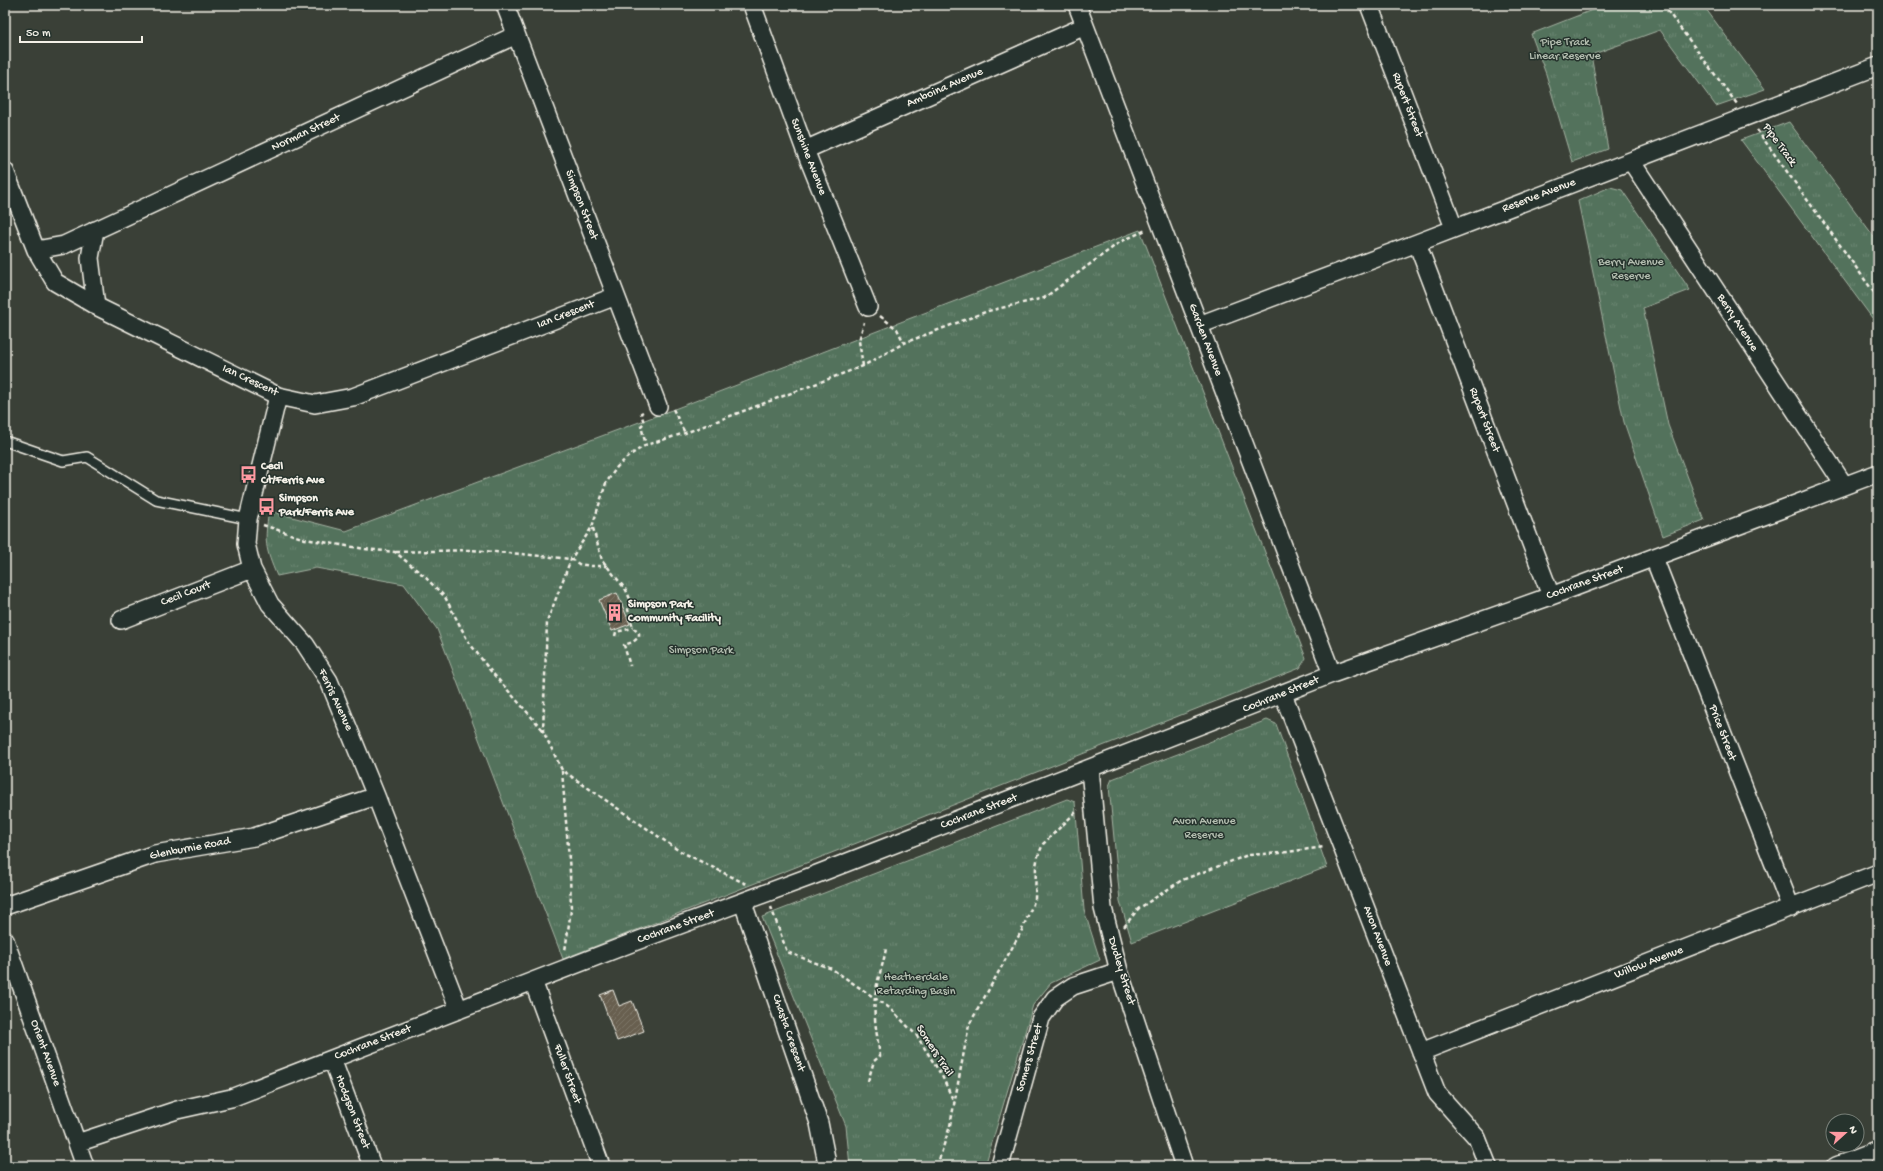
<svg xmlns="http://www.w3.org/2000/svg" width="1883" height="1171" font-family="'Gochi Hand',sans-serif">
	<defs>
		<pattern id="park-tufts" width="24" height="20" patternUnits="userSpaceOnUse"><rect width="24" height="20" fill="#53725c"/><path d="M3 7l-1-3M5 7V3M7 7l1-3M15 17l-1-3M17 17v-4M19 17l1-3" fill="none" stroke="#6c8773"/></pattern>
		<pattern id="building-hatch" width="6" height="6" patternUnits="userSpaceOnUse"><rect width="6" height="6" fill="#675f4f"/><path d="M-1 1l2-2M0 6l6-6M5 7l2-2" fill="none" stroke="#7d7668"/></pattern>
	</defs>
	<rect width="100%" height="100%" fill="#3a4037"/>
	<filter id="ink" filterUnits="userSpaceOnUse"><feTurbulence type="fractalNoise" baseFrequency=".025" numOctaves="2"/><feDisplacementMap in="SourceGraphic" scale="8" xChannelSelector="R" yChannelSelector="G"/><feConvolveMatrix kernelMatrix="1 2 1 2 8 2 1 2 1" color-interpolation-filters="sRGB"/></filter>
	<g filter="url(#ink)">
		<!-- park -->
		<path fill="url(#park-tufts)" stroke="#a4b2a2" d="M1605,5h98l62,84 -49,17 -56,-76 -69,25 17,94 -36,13 -26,-88 -15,-40z
			M1789,122l89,120v84l-137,-186z
			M1610,187l12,3 68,100 -47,18 25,117 36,95 -41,16 -39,-114 -46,-221z
			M1140,230l166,428 -6,10 -737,291 -126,-330 -33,-45 -88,-16 -39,8c-12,-28 -13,-35 -8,-65l77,20 331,-123z
			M1267,720l9,4 51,143 -195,75 -12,-41 -11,-115 3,-7z
			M1067,799l8,3 9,108 16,50 -49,23 -18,22 -48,161h-135l-4,-40 -84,-209z"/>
		<!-- building -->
		<path fill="url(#building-hatch)" stroke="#f4f1e8" d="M617,593l13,31 -18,7 -13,-31z
			M613,990l6,16 13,-5 12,30 -27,10 -17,-46z"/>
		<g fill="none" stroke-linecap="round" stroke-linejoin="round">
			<defs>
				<path id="lane" d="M5,441l58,20 24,-4 69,43 92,19"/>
				<path id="street" d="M505,5l153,401
					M752,5l53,145 63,157
					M1077,5l255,669
					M1369,5l85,223
					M805,150l280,-124
					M1631,161l213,324
					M5,171l31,79 19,32 41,24 182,90 37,8 38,-7 263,-101
					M95,230l-5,28 6,48
					M1417,243l134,353
					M36,250l28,-5 452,-210
					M1199,325l218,-82 461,-177
					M278,396l-30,123 -2,25 6,25 18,35 35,40 24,37 47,115 83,214
					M1654,558l137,350
					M121,620l131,-51
					M1283,694l154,399 40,45 11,28
					M1090,769l13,139 16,63 65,195
					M743,903l76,220 7,35 -1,8
					M5,906l150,-52 99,-17 122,-41
					M5,940l80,226
					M533,981l68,185
					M1421,1052l457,-179
					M332,1059l40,107
					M77,1143l100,-33 54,-12 403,-156 178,-66 520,-202 219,-78 327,-123
					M1000,1166l41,-148 14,-20 18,-12 46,-15
					M1836,1166l42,-16"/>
			</defs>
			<!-- lane casing -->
			<use href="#lane" stroke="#f4f1e8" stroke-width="12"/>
			<!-- street casing -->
			<use href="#street" stroke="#f4f1e8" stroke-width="20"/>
			<!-- path -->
			<path stroke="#f4f1e8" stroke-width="2.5" stroke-dasharray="4 3" stroke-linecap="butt" d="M1663,5l74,99
				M1757,130l121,168
				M880,316l17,13 7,14
				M863,366l-4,-25 5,-19
				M673,409l12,24
				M643,412l-2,1 3,10 -3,3 5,19
				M263,525l42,14 60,10 30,3 28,23 22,22 23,44 21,28 54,61
				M593,528l9,32 24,30 4,9 -2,11 3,10 2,8 6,5v4l-6,5 -9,3 6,21
				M396,552l74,-2 51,4 50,5 8,5 12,2h16
				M615,636l1,-4 17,-4
				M562,771l8,101 1,38 -6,41
				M746,884l-68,-34 -116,-80 -19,-39 4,-109 24,-63 21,-32 14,-44 11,-16 13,-12 16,-10 39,-12 178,-67 41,-23 84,-32 56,-13 76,-56 26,-12
				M771,907l16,45 45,17 59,40 26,27 25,40 12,26
				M1124,927l14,-18 44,-29 66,-25 32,-2 44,-6
				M868,1081l6,-20 6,-5c-3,-21 -8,-45 -4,-66 2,-14 8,-27 10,-42
				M937,1166l13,-40 19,-101 53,-95 13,-31 1,-33 2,-10 5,-12 35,-34"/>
			<!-- lane -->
			<use href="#lane" stroke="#26332d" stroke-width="9"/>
			<!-- street -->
			<use href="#street" stroke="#26332d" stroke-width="17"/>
		</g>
	</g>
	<!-- icons -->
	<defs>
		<symbol id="bus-bare" viewBox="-9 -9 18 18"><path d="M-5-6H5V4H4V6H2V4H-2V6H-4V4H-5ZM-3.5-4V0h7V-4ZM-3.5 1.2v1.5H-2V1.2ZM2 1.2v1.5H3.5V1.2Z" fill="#ff9aa2" stroke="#26332d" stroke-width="2.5" paint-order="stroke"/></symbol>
		<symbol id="building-bare" viewBox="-9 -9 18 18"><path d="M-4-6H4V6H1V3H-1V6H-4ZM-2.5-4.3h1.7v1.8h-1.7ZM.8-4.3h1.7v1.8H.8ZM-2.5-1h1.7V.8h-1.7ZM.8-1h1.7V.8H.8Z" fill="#ff9aa2" stroke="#26332d" stroke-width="2.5" paint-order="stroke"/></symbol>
	</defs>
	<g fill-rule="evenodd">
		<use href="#bus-bare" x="236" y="462" width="25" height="25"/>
		<use href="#bus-bare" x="254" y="494" width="25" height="25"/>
		<use href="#building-bare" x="602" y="600" width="25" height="25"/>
	</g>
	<g text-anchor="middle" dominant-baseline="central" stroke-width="3" stroke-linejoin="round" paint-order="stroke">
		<!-- park labels -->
		<g font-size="12" fill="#b4beb0" stroke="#26332d">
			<text x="1565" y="43">Pipe Track<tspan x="1565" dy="14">Linear Reserve</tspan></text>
			<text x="1631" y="263">Berry Avenue<tspan x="1631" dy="14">Reserve</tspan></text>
			<text x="701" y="651">Simpson Park</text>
			<text x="1204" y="822">Avon Avenue<tspan x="1204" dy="14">Reserve</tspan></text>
			<text x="916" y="978">Heatherdale<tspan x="916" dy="14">Retarding Basin</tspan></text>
		</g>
		<!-- street labels -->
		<g font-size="12" fill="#f4f1e8" stroke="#26332d">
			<text transform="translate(945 88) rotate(-24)">Amboina Avenue</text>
			<text transform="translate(1407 105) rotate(69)">Rupert Street</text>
			<text transform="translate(306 133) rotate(-25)">Norman Street</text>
			<text transform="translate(1779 145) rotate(54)">Pipe Track</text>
			<text transform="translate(808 157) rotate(69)">Sunshine Avenue</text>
			<text transform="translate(1539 196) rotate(-21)">Reserve Avenue</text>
			<text transform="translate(581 205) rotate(69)">Simpson Street</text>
			<text transform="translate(566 315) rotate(-21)">Ian Crescent</text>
			<text transform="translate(1737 323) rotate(57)">Berry Avenue</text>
			<text transform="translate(1205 340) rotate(69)">Garden Avenue</text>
			<text transform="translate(250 381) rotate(25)">Ian Crescent</text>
			<text transform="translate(1484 420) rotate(69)">Rupert Street</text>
			<text transform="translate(1585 583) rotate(-20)">Cochrane Street</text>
			<text transform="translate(186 594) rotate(-21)">Cecil Court</text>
			<text transform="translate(1281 695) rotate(-22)">Cochrane Street</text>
			<text transform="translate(335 700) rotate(65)">Ferris Avenue</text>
			<text transform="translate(1722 733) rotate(69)">Price Street</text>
			<text transform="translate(979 812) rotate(-21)">Cochrane Street</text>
			<text transform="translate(190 849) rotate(-11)">Glenburnie Road</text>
			<text transform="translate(676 927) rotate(-20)">Cochrane Street</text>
			<text transform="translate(1377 936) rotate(69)">Avon Avenue</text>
			<text transform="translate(1649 963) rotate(-21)">Willow Avenue</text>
			<text transform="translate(1121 971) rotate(73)">Dudley Street</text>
			<text transform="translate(788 1033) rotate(71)">Chasta Crescent</text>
			<text transform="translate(373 1043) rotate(-21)">Cochrane Street</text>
			<text transform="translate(934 1051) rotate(57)">Somers Trail</text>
			<text transform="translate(45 1053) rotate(70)">Orient Avenue</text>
			<text transform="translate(1030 1058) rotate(-74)">Somers Street</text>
			<text transform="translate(567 1074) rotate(70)">Fuller Street</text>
			<text transform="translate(352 1112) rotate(69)">Hodgson Street</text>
		</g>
		<!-- poi labels -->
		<g font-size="12" font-weight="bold" fill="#f4f1e8" stroke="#26332d" text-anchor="start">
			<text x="261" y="467">Cecil<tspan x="261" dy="14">Ct/Ferris Ave</tspan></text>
			<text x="279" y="499">Simpson<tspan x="279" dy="14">Park/Ferris Ave</tspan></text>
			<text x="628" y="605">Simpson Park<tspan x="628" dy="14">Community Facility</tspan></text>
		</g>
	</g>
	<!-- margin -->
	<rect width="1883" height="1171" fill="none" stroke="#26332d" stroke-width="20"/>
	<rect x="10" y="10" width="1863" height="1151" fill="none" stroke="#f4f1e8" stroke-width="1.5" filter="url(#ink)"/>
	<!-- north arrow -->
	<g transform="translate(1845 1133) rotate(69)"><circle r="19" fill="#26332d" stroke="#787f78"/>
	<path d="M0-3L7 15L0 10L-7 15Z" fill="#ff9aa2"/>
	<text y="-6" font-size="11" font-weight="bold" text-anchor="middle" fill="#f4f1e8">N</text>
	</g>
	<!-- scale -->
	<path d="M20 36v6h122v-6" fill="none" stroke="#f4f1e8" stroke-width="2"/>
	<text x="26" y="36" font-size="12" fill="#f4f1e8" stroke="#26332d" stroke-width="3" paint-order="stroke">50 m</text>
</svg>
